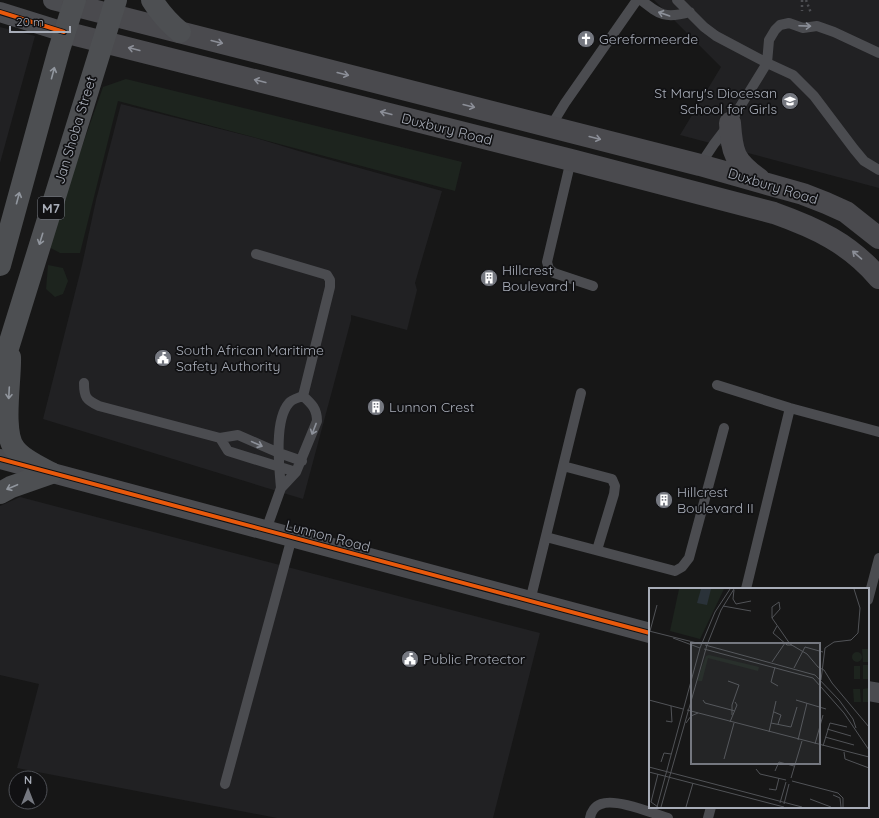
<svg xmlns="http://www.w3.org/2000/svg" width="879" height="818" font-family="Quicksand,sans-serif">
	<rect width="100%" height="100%" fill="#171717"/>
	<!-- built -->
	<path fill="#212123" d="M654,0h225v188l-199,-53 41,-68z
		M0,27l35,9 -35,127z
		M121,104l135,34 46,14 140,39 -27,92 2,7 -10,40 -56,-15v5l-48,179 -260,-80 39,-154 14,-65z
		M20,497l520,136 -47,185h-216l-260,-50 22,-84 -39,-9v-169z"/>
	<!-- green -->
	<path fill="#1d241e" d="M126,79l336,83 -7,29 -337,-90 -38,152h-20l-13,-7 56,-159z
		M48,265l15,3 5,13 -5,13 -8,3 -9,-8z"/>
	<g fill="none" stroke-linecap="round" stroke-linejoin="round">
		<!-- path -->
		<path stroke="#4d4e52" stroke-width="2.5" stroke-dasharray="2 3" stroke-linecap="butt" d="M802,0v11
			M806,0l5,13"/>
		<!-- service -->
		<path stroke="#4b4c50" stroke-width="10" d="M641,0c19,15 24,19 49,12
			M677,0l27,27 12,9 51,27 26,12 21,21 40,53 10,12 15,9
			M551,126l14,-23 72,-103
			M571,160l-24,102 2,7 5,4 39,13
			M700,165l14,-21 16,-21 37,-60 2,-23 6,-10 5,-5 9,-2 14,5 14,-2 17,6 45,21
			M256,254l71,21 3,5v7l-27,109
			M84,383c0,14 2,17 15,23l121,32 18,-3 41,18 23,8
			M717,385l73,23 89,24
			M220,438l8,13 68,21
			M563,466l49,13 3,7 -1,8 -17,56
			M281,488c-2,-22 -7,-68 8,-85 3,-4 9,-5 14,-7
			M266,530l15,-42 15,-16 21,-51c0,-12 -5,-17 -14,-25
			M546,537l129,34 7,-4 7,-9 35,-130
			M746,589l44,-181
			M868,600l11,-42
			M530,601l51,-208
			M225,784l67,-247
			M590,818c1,-6 5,-12 11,-14 15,-6 51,9 67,14
			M708,818l3,-11"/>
		<!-- minor -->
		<path stroke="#4b4c50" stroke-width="20" d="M53,0l20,5
			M0,12l64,20
			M0,459l650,174
			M868,691l11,2"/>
		<!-- secondary -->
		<path stroke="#4a4a4e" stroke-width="22" d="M73,5l627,160 103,29 23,9 20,9 33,26
			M64,32l507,128 203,53c42,15 75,30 105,65
			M730,123c2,30 4,38 29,56"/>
		<!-- primary -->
		<path stroke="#4d4f52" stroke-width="22" d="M152,0c8,13 16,22 28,32
			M0,265l59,-215 16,-50
			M10,357c1,22 -9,76 5,92 7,10 25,18 36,24
			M0,374l116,-374
			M0,493l11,-6 40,-14"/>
		<defs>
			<path id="cycleway" d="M0,12l64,20
				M0,459l650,174"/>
		</defs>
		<!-- cycleway casing -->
		<use href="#cycleway" stroke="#111113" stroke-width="6"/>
		<!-- cycleway -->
		<use href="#cycleway" stroke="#e8590c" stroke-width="4"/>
	</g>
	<!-- one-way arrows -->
	<defs><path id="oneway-shaft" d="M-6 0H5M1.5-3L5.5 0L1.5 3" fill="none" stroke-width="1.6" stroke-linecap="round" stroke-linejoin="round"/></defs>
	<g stroke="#8c9099">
		<use href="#oneway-shaft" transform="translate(664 14) rotate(-161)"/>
		<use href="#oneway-shaft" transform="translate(805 26) rotate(2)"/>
		<use href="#oneway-shaft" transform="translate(314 429) rotate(111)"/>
		<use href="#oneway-shaft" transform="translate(257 444) rotate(24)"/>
	</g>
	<g stroke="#8c8f98">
		<use href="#oneway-shaft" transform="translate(217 42) rotate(14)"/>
		<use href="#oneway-shaft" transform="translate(134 49) rotate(-166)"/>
		<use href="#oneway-shaft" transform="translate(343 74) rotate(14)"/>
		<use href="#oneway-shaft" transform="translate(260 81) rotate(-166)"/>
		<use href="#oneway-shaft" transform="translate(469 106) rotate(14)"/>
		<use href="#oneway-shaft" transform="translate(386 113) rotate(-166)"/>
		<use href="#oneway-shaft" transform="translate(595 138) rotate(14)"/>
		<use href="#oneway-shaft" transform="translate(857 255) rotate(-139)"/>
	</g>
	<g stroke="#91969e">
		<use href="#oneway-shaft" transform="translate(53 73) rotate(-75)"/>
		<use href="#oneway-shaft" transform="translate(18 198) rotate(-75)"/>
		<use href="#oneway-shaft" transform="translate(41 239) rotate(107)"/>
		<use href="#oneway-shaft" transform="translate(9 393) rotate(93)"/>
		<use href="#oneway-shaft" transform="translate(12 487) rotate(157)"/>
	</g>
	<!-- icons -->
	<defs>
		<symbol id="church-disc" viewBox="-11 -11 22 22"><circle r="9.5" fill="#757880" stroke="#111113"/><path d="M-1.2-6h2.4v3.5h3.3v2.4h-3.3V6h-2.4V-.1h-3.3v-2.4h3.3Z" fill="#fff"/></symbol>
		<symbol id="school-disc" viewBox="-11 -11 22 22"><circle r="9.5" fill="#757880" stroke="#111113"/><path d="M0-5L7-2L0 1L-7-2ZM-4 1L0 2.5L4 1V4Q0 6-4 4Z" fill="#fff"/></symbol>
		<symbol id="building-disc" viewBox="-11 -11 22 22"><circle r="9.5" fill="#757880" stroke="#111113"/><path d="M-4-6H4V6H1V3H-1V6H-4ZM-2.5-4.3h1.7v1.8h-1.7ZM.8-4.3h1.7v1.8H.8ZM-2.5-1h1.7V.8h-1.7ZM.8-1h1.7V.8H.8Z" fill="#fff"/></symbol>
		<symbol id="civic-disc" viewBox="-11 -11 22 22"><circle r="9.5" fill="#757880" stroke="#111113"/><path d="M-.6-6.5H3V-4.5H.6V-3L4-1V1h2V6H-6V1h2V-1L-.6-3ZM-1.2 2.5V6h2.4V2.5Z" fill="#fff"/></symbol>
	</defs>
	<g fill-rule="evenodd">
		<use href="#church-disc" x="576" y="29" width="20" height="20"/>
		<use href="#school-disc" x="780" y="91" width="20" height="20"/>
		<use href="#building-disc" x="479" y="268" width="20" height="20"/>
		<use href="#civic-disc" x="153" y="348" width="20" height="20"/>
		<use href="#building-disc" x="366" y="397" width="20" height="20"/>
		<use href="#building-disc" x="654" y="490" width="20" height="20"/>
		<use href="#civic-disc" x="400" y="649" width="20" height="20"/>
	</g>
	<g text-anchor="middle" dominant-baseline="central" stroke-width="3.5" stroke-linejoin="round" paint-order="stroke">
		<!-- shield labels -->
		<rect fill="#111113" stroke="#7b7e86" stroke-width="1" x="38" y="197" width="26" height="22" rx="3"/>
		<g font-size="13" font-weight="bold" fill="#a8adb8">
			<text x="51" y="208">M7</text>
		</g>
		<!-- poi labels -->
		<g font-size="14" fill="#a8adb8" stroke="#111113" text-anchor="start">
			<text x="599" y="39">Gereformeerde</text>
			<text x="777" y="93" text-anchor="end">St Mary's Diocesan<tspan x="777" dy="16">School for Girls</tspan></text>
			<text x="502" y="270">Hillcrest<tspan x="502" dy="16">Boulevard I</tspan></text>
			<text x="176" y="350">South African Maritime<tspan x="176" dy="16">Safety Authority</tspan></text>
			<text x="389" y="407">Lunnon Crest</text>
			<text x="677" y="492">Hillcrest<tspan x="677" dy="16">Boulevard II</tspan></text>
			<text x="423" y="659">Public Protector</text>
		</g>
		<!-- street labels -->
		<g font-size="14" fill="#a8adb8" stroke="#111113">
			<text transform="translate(447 129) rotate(14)">Duxbury Road</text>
			<text transform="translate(75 130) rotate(-73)">Jan Shoba Street</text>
			<text transform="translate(773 186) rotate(17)">Duxbury Road</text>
			<text transform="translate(328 536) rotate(15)">Lunnon Road</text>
		</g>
	</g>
	<!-- overview -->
	<g transform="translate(649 588)">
		<rect width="220" height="220" fill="#171717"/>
		<path d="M30,1h45l-24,50 -30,-8zM213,61h7v13h-6zM203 69a5 5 0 1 1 10 0a5 5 0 1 1-10 0ZM60,67l50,12 -1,4 -50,-13 -6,23h-3l-2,-1 9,-24zM214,77h6v14h-6zM205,78h6v13h-6zM220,100v14h-6v-13zM204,101h7l1,13h-7z" fill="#1d241e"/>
		<path d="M52,1h10l-4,16 -10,-2z" fill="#2a3239"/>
		<path fill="none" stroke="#515357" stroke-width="1" d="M85,2l-1,9 3,5 15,-3M74,18l28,5M123,30l8,-9 -1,-7 -7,5v11l18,26 17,10 11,13 6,3 8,13 37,44M128,38l-4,7 14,12h5M0,43l52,13M1,43l7,-26M24,50l27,10M56,57l110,30 24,25 14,19 3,9M55,61l109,29 31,35 25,37M123,74l13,-19M126,79l-4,15 7,4M145,80l11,-21 18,5M172,92l4,-32 9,-6 17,-2 7,-7 2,-25 -6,-19M79,93l11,4 -7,20v10M0,112l34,9M54,112l2,3 30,8M147,112l30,9M38,122l182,47M125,124l7,3 -3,9M17,133l6,1 -1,-16M81,134l7,-17 -2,-3M37,135l5,-7 7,-3M122,135l20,4 6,-20M178,141l24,7M120,144l7,-31M176,149l29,8M149,152l9,-37M166,156l8,-29M174,158l7,-23 17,4M195,164l1,7 24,9M75,171l10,-36M12,174l3,-9 7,1M0,179l153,40M107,181l4,5 26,6M126,183l4,-9 15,4M0,184l135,35M142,190l11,-37M143,193l46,12 5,5v9M120,201l7,1 3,-12M184,207l7,3 1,9M161,211l21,8M131,215l6,-21M135,216l5,-20M8,219l43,-159 15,-36 15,-23M9,219l-7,-5 7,-28M12,219l46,-162 14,-35 13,-21M37,219l7,-24"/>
		<path fill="#757880" fill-opacity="0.15" stroke="#757880" stroke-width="2" d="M42,55h129v121h-129z"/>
		<rect width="220" height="220" fill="none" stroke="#a8adb8" stroke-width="2"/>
	</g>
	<!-- north arrow -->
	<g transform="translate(28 790)"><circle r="19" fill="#111113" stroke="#4d4f55"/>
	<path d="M0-3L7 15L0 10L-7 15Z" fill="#757880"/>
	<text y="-6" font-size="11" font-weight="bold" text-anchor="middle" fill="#a8adb8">N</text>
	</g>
	<!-- scale -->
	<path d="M10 26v6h60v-6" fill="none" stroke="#a8adb8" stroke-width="2"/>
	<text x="16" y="26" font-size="12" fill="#a8adb8" stroke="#111113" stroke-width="3" paint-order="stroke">20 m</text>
</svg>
